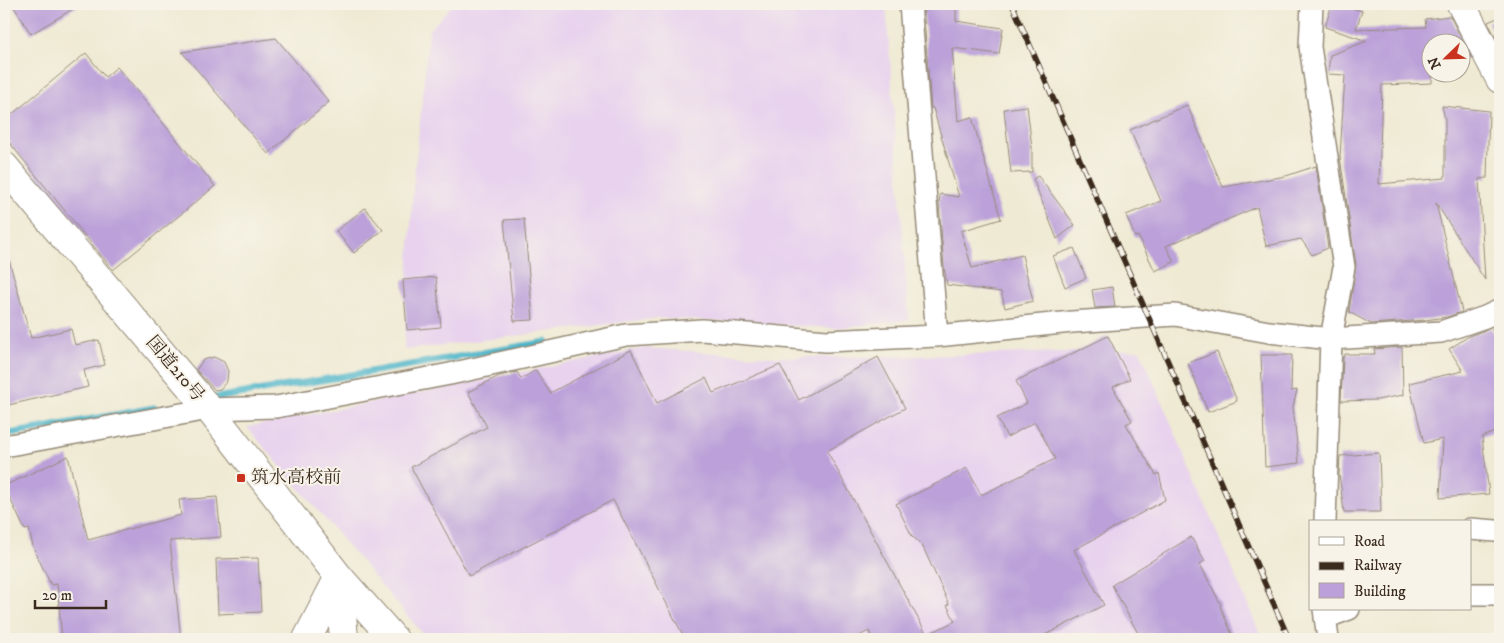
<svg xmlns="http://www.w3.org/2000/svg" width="1504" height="643" font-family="'IM FELL DW Pica','Noto Serif JP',serif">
	<rect width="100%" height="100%" fill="#f7f3e8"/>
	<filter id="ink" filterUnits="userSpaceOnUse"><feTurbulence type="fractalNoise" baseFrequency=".02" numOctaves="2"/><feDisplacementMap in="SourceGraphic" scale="10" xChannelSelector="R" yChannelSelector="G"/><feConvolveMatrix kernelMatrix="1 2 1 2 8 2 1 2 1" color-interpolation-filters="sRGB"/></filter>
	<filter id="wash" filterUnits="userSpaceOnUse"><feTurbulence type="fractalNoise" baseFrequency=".0096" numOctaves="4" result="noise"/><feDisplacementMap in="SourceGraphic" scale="20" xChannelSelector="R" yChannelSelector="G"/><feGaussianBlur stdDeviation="1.12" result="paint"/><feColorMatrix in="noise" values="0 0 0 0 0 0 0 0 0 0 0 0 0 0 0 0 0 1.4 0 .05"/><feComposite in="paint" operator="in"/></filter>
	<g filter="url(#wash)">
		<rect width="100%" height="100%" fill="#efead3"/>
		<!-- built -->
		<path fill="#e8d2ee" d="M453,4h433l23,316 -73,8 -179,-10 -253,32 9,-160 16,-160z
			M644,348l131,9h103l262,-7 122,289h-835l-180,-212z"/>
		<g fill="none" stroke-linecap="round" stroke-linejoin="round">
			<!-- stream -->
			<path stroke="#4db6ca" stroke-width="7" d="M209,399l337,-57
				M4,435l150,-27"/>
		</g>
		<g id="blocks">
			<!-- building -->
			<path fill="#bba0d9" d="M12,4h69l-50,30z
				M1332,4h7l23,7 -6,18 70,-2 -1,-8 25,-3 21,42h-9v-16h-30v41l-50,2 -3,99 66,-6v-59l-3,-13 47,5 -2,67 -8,1 6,101 -49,-77 26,109 -15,5 -22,3 -54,4 -22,-12 7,-47 -16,-108 5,-82 -17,-1 2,-19 37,-14 -42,-14z
				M923,5h33v16l47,7 -4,26 -47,-6 6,73 14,-4 29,102 -40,12 11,37 50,-13 11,46 -28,7 -4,-16 -54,-7 -3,-18 -5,-64 1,-9 19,3 -26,-89h-2z
				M1500,17v29l-12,-24z
				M276,38l53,64 -61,52 -86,-102z
				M86,53l19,24 12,-10 98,119 -102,84 -109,-134v-15z
				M1187,105l36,82 63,-11 30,-10 12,82 -16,7 -11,-16 -35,7 -9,-39 -91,39 8,16 -19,9 -17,-35 -3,1 -9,-22 35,-14 -31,-71z
				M1027,106l5,42v24l-21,1 -7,-64z
				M1038,176l37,49 -18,14 -24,-60z
				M365,208l18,22 -29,23 -18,-22z
				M524,219l9,101 -19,1 -10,-101z
				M1074,248l12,30 -21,9 -12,-31z
				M4,260h5l22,78 40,-9 4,16 24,-5 6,25 -21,5 4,17 -84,19z
				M436,277l5,50 -34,3 -4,-50z
				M1112,287l3,20 -20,1 -3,-18z
				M1491,328l9,15v87l-18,7 7,57 -49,4 3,-59 -19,4 -15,-60 54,-12 -14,-22 20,-13z
				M1108,336l22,43 -17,8 19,34 -6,3 30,51 3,-2 6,27 -91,50 30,55 -67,34h-164l-4,-8 -16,8h-168l-72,-139 -144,76 -58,-109 76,-40 -19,-35 31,-16 18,-4 4,7 15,-9 14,23 81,-43 26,53 49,-25 7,15 67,-28 19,35 79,-43 27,51 -78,43 100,184 28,-14 -8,-16 2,-1 -27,-59 -10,-9 -16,-32 71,-36 14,27 74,-36 -20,-37 -28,15 -10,-19 30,-15 -11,-22z
				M1402,347l1,48 -26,5 -36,1 2,-43 2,-4h30l-1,-5z
				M1217,352l20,49 -29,11 -20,-49z
				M1261,355h31l-1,36 6,-1 -4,17 6,56 -34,4z
				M214,357l10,5 4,9 -1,10 -7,8 -5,1 -19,-20 7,-10z
				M1379,453l2,59h-37l-5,-38 1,-18z
				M68,456l20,84 93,-25 -2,-15 38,-3 4,40 -51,4 11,98h-119l-5,-55 -6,1 -18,-38 -4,-18 -4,1 -21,-44z
				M1191,537l14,24 -5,3 21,41 -1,1 14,33h-93l-29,-54z
				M258,558l3,54 -43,2 -2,-55z"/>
		</g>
	</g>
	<g filter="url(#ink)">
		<use href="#blocks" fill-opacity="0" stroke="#958a78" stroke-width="1"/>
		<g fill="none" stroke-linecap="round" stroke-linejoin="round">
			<defs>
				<path id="minor" d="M910,4l27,332
					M1312,4l-2,43 34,220 -13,72 -6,183
					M4,446l205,-37 67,-2 174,-33 176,-39 76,-5 124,11 111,-5 135,-14 103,-7 94,17 62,7 110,-7 44,-15 15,-7
					M1470,529l26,2
					M1470,594h30
					M1324,609l4,30
					M1325,618l24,-9"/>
				<path id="tertiary" d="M339,577l55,62"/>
				<path id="primary" d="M1461,4l39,75"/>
				<path id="trunk" d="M4,166l205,243 130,168
					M339,577l5,62
					M307,639l32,-62"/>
			</defs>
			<!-- minor casing -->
			<use href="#minor" stroke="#958a78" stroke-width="24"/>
			<!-- tertiary casing -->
			<use href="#tertiary" stroke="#958a78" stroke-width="30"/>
			<!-- primary casing -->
			<use href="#primary" stroke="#958a78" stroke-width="30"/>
			<!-- trunk casing -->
			<use href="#trunk" stroke="#958a78" stroke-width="30"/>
			<!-- minor -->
			<use href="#minor" stroke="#fff" stroke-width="21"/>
			<!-- tertiary -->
			<use href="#tertiary" stroke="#fff" stroke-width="28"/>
			<!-- primary -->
			<use href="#primary" stroke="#fff" stroke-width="28"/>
			<!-- trunk -->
			<use href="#trunk" stroke="#fff" stroke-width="28"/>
			<defs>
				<path id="rail" d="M1012,4l277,635"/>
			</defs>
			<!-- rail casing -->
			<use href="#rail" stroke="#3b2a1e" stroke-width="5.5"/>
			<!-- rail -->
			<use href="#rail" stroke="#f7f3e8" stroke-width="4" stroke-dasharray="11" stroke-linecap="butt"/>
		</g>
	</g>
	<!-- markers -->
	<rect fill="#c8321e" stroke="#f7f3e8" stroke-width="2" x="236" y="473" width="10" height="10" rx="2.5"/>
	<g text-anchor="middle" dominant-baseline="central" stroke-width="4" stroke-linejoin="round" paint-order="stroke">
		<!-- street labels -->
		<g font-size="18" fill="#3b2a1e" stroke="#f7f3e8">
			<text transform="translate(175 369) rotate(50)">国道210号</text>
		</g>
		<!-- poi labels -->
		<g font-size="18" fill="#3b2a1e" stroke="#f7f3e8" text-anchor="start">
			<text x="251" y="478">筑水高校前</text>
		</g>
	</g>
	<!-- margin -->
	<rect width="1504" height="643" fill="none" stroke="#f7f3e8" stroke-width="20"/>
	<!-- legend -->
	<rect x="1309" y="520" width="162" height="90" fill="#f7f3e8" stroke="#aca397"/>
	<rect x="1319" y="537" width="25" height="8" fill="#ffffff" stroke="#aca397"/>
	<text x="1354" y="546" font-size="15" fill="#3b2a1e">Road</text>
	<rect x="1319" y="562" width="25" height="8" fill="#3b2a1e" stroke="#aca397"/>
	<text x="1354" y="570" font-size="15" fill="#3b2a1e">Railway</text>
	<rect x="1319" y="583" width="25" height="15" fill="#bba0d9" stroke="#aca397"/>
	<text x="1354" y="596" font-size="15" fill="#3b2a1e">Building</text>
	<!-- north arrow -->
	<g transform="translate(1446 58) rotate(247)"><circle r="24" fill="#f7f3e8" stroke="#aca397"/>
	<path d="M0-4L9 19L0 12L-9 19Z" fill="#c8321e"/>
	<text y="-8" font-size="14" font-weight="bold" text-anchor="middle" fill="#3b2a1e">N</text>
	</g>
	<!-- scale -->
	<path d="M35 600v8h71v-8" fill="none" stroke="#3b2a1e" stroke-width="2.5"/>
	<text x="42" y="600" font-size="15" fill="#3b2a1e" stroke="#f7f3e8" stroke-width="4" paint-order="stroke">20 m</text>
</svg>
